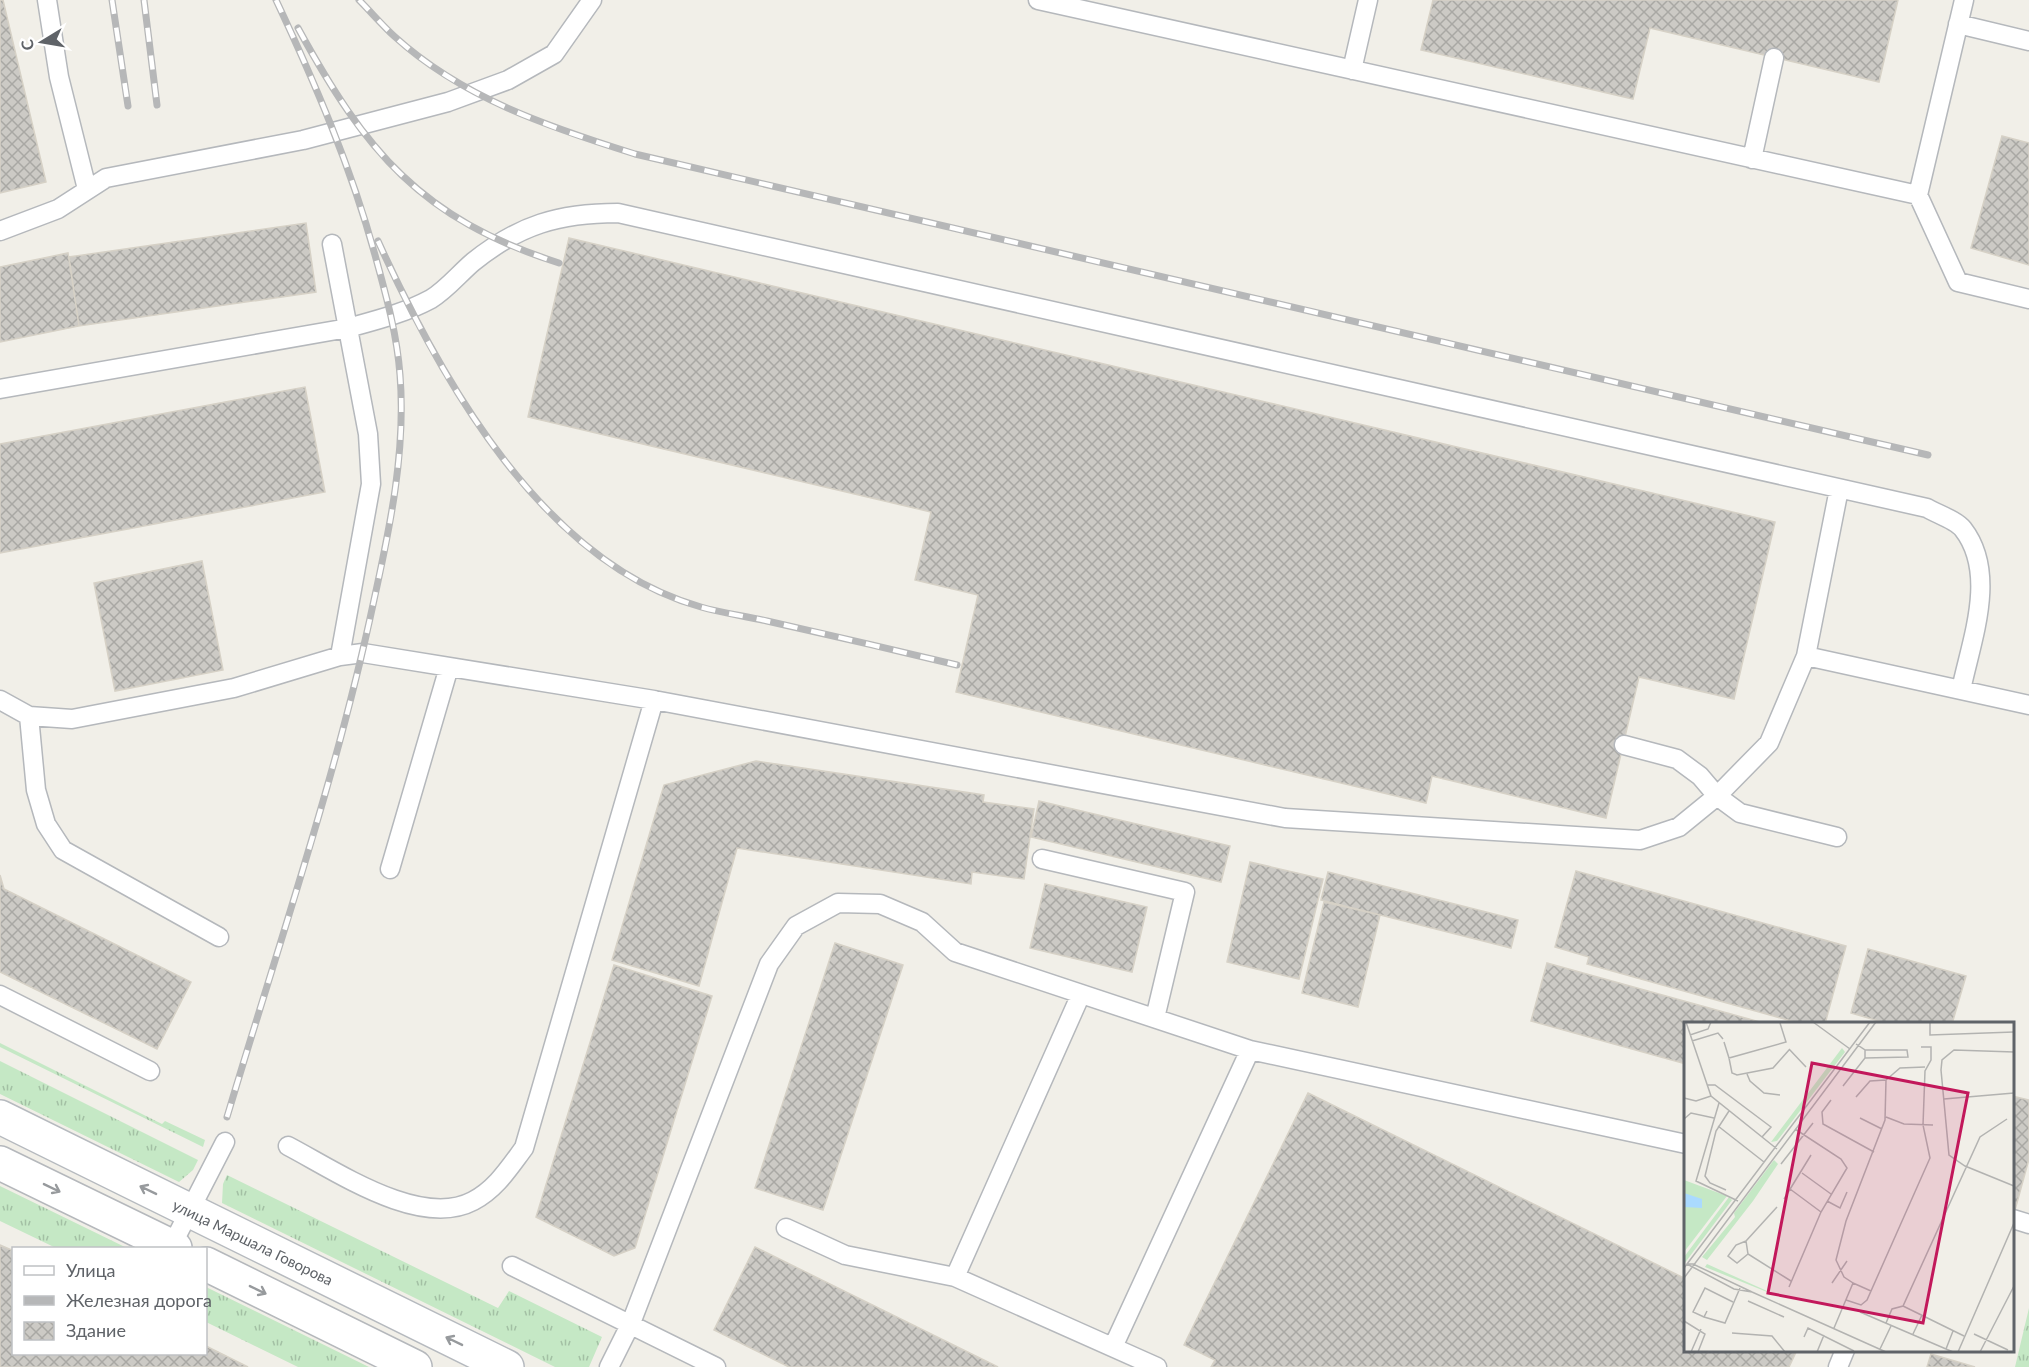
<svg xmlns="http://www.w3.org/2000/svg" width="2029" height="1367" font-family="Lato,sans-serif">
	<defs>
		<pattern id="grass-tufts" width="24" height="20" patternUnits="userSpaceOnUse" patternTransform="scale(1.5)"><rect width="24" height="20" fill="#c5e8c5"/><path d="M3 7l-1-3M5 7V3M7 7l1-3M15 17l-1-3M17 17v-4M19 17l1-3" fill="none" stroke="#a3c0a4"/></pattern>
		<pattern id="building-cross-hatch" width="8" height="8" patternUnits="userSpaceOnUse" patternTransform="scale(1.5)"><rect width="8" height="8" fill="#cccac5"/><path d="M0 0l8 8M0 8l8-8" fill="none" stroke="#a9a8a4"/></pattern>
	</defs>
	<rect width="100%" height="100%" fill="#f1efe8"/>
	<!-- grass -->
	<path fill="url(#grass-tufts)" d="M0,1043l162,81 3,-3 40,19 -2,7 -203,-100z
		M0,1061l198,99 -5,10 -14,12 -179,-88z
		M227,1175l271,133 11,-17 93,46 -13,30h-34l-333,-164 1,-19z
		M0,1186l127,62h-71l-56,-27z
		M206,1287l163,80h-71l-92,-45z
		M2029,1308v59h-14z"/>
	<!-- building -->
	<path fill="url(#building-cross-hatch)" stroke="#d6d1c6" stroke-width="1.5" d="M0,0h3l43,182 -46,11z
		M1433,0h465l-19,82 -229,-54 -17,71 -212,-49z
		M2002,136l27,7v122l-58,-17z
		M306,223l10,69 -237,34 -10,-69z
		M569,238l1206,284 -41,177 -95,-22 -33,141 -174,-42 -6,27 -470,-111 22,-97 -63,-15 16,-68 -403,-95z
		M68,253l11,73 -79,16v-75z
		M305,387l20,105 -325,61v-109z
		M202,561l21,109 -108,21 -21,-108z
		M756,761l228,34 -1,7 51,7 -10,70 -52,-7 -1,12 -234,-36 -38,138 -87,-26 52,-175z
		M1039,801l191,45 -9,36 -190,-45z
		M1250,862l73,17 -24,100 -72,-17z
		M1576,871l270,75 -21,78h-23l-215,-60 2,-7 -34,-10z
		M1328,872l190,48 -7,28 -190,-48z
		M0,875l4,14 187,93 -34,67 -157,-77z
		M1045,884l102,23 -15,65 -102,-24z
		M1324,902l56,13 -22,92 -56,-14z
		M835,943l68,22 -80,245 -68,-22z
		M1868,949l98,27 -14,48h-63l-38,-11z
		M1547,963l220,61h-81v40l-155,-43z
		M614,965l98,31 -77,252 -21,8 -78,-39z
		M1308,1093l378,186v71h111l-8,17h-578l4,-7 -31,-15z
		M2012,1096l17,4v59l-17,62z
		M0,1245l14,6v103h192v-8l42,21h-248z
		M755,1247l243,120h-209l-75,-37z
		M1931,1354l44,13h-48z"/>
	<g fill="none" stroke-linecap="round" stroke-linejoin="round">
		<defs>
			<path id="service" d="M47,0l12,77 28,112
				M1038,0l880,195 40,87 71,17
				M1958,24l71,17
				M1352,70l16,-70
				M1752,159l22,-101
				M1918,195l46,-195
				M0,231l58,-22 48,-31 197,-38 145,-38 60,-22 46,-26 38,-54
				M332,244l36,190 3,50 -31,172
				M0,389l348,-61c29,-8 57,-15 83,-29 15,-9 28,-25 42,-37 46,-37 86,-49 145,-49l1309,295c10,6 29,12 36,21 35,45 8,112 -2,161
				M1806,656l33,-167
				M0,700l29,16 43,3 162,-31 106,-32 23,-3 291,47 631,118 355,22 39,-13 38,-31 52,-53 37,-87 223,49
				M29,716l7,74 10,34 17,26 156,87
				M1624,745l53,14 23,17 17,20 23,17 97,24
				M1042,859l143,33 -30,126
				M390,869l59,-202
				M0,995l150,76
				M288,1146c48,25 132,83 185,55 23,-12 36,-33 51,-53l130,-448
				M2013,1219l16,5
				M786,1228l59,27 110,22 202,90
				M171,1247l54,-105
				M512,1266l204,101
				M955,1277l126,-283
				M1113,1347l137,-297
				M609,1367l22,-44 138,-359 27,-38 42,-23 42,1 42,18 33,30 295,98 436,94
				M1838,1367l7,-17"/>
			<path id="tertiary" d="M0,1163l175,85
				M206,1264l209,103"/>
			<path id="secondary" d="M0,1117l507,250"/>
		</defs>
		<!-- service casing -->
		<use href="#service" stroke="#b5b8bc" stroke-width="21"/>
		<!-- tertiary casing -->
		<use href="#tertiary" stroke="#b5b8bc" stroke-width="36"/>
		<!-- secondary casing -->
		<use href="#secondary" stroke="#b6babf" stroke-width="36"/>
		<!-- service -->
		<use href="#service" stroke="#fff" stroke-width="18"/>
		<!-- tertiary -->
		<use href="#tertiary" stroke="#fff" stroke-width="33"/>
		<!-- secondary -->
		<use href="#secondary" stroke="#fff" stroke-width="33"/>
		<defs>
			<path id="rail" d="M112,0l16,106
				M144,0l13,105
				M359,0c12,12 23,25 35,36 68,62 155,91 241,118l1293,301
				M298,28c67,123 123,191 261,235
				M378,241c63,139 165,322 323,366 21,6 44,9 66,14 63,14 127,29 190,44
				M227,1117c51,-171 110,-342 147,-517 16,-73 32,-149 26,-225 -3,-41 -14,-80 -25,-120 -24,-88 -60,-172 -99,-255"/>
		</defs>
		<!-- rail casing -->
		<use href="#rail" stroke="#b6b7b8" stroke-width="7"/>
		<!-- rail -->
		<use href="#rail" stroke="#fff" stroke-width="4.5" stroke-dasharray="14" stroke-linecap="butt"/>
	</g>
	<!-- one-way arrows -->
	<defs><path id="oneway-shaft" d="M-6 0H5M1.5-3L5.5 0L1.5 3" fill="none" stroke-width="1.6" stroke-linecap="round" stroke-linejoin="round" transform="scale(1.5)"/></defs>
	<g stroke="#979a9d">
		<use href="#oneway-shaft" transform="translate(52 1188) rotate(26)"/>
		<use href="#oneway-shaft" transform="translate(148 1190) rotate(-154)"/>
		<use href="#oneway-shaft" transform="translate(258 1290) rotate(26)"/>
		<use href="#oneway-shaft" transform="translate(454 1341) rotate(-154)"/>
	</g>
	<g text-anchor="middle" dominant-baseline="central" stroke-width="4.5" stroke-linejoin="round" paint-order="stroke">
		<!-- street labels -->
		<g font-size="15" fill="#5f6368" stroke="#fff">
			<text transform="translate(253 1242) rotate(26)">улица Маршала Говорова</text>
		</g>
	</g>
	<!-- overview -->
	<g transform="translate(1684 1022)">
		<rect width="330" height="330" fill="#f1efe8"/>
		<path d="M158,26l3,4 -68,89 -6,1zM90,138l4,4 -25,37 -46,59 -5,-3 33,-40 -1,-4zM45,175l3,3 -48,64v-7zM23,242l69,31 1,1 -72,-29z" fill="#c5e8c5"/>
		<path d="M0,158l43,16 -43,56z" fill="#c5e8c5"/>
		<path d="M0,171l18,6v9l-18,-1z" fill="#aadaff"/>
		<path fill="none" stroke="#b3b3b1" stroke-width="1.5" d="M2,0l25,74 66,53M129,0l37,27M246,0v13l84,-3M6,13l18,-6 3,-7M8,19l26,-8 5,6M40,20l5,16 57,-16 -6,-19M105,27l17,18M330,30l-60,-2 -12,10 -1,10 8,85 16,11 49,20M45,36l3,15 5,2 36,-7 16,-18M181,36l43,-1 -1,-7h-42M63,52l3,7 14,12 16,2M23,63h8l56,42 -9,10M159,64l22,-28v-8l-9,-6M172,75l14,-16 16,-1M0,76l12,3 15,-5M260,77l70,-6M147,78l-9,12 1,12 51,28M35,81l-23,78 42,20M202,95l18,7 29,1M176,96l22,11M0,97l7,-6 23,5M34,104l46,36M97,142l32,-41M118,151l29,21M106,167l31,23M42,168l-16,-7 -5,-7 11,-45 13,-20M100,177l27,-44M143,179l13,7 7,-16M93,185l-31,34 2,13 43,27M62,219l-10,4 -8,11 9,7 11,-9M3,242h6l59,28 -18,-3zM0,246l186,-246M0,256l192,-256M148,261l15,-22M169,261l18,8M105,265l32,-75 26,-44 -6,-9 -46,-30M68,270l134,60M162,278l15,5 6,-5 63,-142 -7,-33 2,-54 6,-11v-13h-10M64,279l36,16M219,284l61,30M23,289l-3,6 21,6 15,-35M176,290l93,40M20,295l-11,-5 12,-24 28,14M0,299l21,13 -7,18M202,301l6,-14 11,-3 77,-169 27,-18M150,306l19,-45 -9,-6 -8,-17 10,-39 39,-101 1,-40 14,-12 25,-1M48,311l40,3 13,16M229,312l9,-19M290,312l34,16M120,315l4,-9 46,23M196,327l11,-23M262,327l7,-18M7,330l10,-23M133,330l7,-17M274,330l56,-129M296,330l34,-66"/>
		<path fill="#c2185b" fill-opacity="0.15" stroke="#c2185b" stroke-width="3" d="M128,41l156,30 -45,230 -155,-30z"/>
		<rect width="330" height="330" fill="none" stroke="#5f6368" stroke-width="3"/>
	</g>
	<!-- legend -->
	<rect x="12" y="1247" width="195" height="108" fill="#ffffff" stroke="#bfc1c3" stroke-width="1.5"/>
	<rect x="24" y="1266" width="30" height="9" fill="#ffffff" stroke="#bfc1c3" stroke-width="1.5"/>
	<text x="66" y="1277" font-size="18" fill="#5f6368">Улица</text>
	<rect x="24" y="1296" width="30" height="9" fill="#b6b7b8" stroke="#bfc1c3" stroke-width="1.5"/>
	<text x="66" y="1307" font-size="18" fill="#5f6368">Железная дорога</text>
	<rect x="24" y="1322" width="30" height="18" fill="url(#building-cross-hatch)" stroke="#bfc1c3" stroke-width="1.5"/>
	<text x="66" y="1337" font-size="18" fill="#5f6368">Здание</text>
	<!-- north arrow -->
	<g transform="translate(42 42) rotate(259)" stroke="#ffffff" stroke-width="4.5" paint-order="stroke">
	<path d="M0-4.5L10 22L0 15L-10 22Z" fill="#5f6368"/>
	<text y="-9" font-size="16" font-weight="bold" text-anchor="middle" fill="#5f6368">С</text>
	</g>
</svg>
